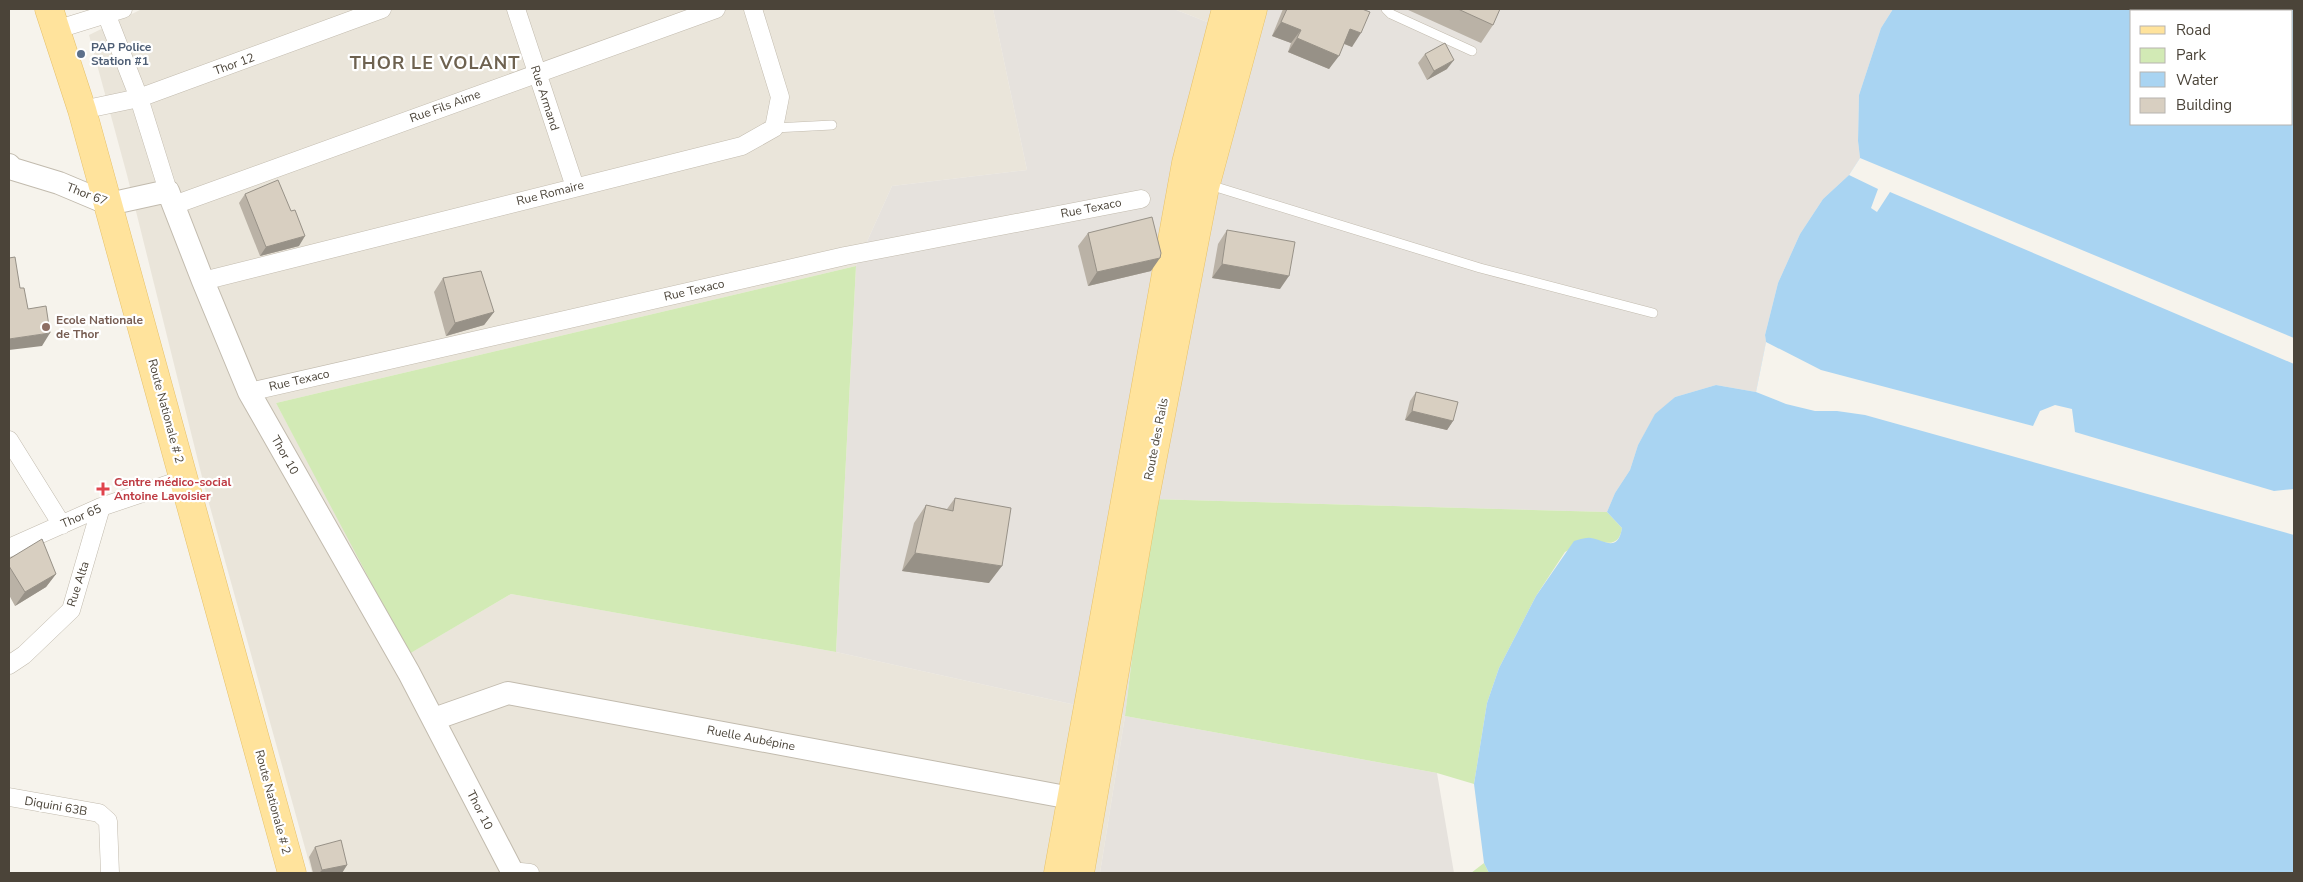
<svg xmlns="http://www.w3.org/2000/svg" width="2303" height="882" font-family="'Nunito Sans',sans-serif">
	<rect width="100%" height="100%" fill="#f6f3ec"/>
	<!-- residential -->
	<path fill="#eae5da" d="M142,9h851l34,161 -135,16 -36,80 -580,137 136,249 99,-58 325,58 289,64 -25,157h-788l-107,-384 -78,-314 -38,-140z
		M1174,9h84l-10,29z"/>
	<!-- industrial -->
	<path fill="#e6e2dd" d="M993,9h181l74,29 10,-29h635l-12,19 -22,67 -1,46 2,17 -11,17 -26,24 -23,35 -22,49 -13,52 1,7 -10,50 -40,-7 -41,12 -20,18 -17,30 -8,25 -15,23 -8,19 -456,-13 -26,217 312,57 17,100h-354l25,-157 -289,-64 20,-386 36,-80 135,-16z"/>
	<!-- green -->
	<path fill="#d2eab5" d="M856,266l-20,386 -325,-58 -102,60 -133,-251z
		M1151,499l456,13 15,16c-3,21 -18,15 -32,10l-25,14 -29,44 -37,72 -12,35 -13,81 -37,-11 -312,-57z
		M1484,863l5,10h-18z"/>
	<!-- water -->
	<path fill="#a9d4f2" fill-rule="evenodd" d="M1893,9h401v864h-805l-5,-10 -10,-79 13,-81 12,-35 37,-72 38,-55c5,-1 11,-4 17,-3 13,2 27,15 31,-10l-15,-16 8,-19 15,-23 8,-25 17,-31 20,-17 41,-12 40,7 10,-50 -1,-7 13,-52 22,-49 23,-35 26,-24 11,-17 -2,-17 1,-46 22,-67zM2132,11h160v113h-160z"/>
	<!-- pier -->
	<path fill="#f6f3ec" d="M1860,158l434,180v26l-404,-172 -13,20 -6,-4 7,-19 -29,-14z
		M1766,342l55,28 212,56 7,-15 15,-6 17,4 3,23 199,59 20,-2v46l-429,-120 -28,-4h-22l-29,-7 -30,-12z"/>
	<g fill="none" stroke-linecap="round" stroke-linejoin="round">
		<defs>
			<path id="service" d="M1386,9l5,5 81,37
				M774,128l58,-3
				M1216,187l264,81 173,45"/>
			<path id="minor" d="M516,9l59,178
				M107,16l32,82 29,93
				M55,30l68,-21
				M82,110l57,-12 243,-89
				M174,205l542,-196
				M203,281l539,-135 32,-18 6,-31 -27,-88
				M249,392l596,-136 296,-57
				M9,440l53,85
				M9,548l92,-41 83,-28
				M9,665l15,-10 47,-45 30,-103
				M9,797l90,16 9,8 2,52
				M511,871l19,2"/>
			<path id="tertiary" d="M9,165l4,4 46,14 50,21 59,-13 35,90 46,111 160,281 104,200
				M434,719l74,-26 563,105"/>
			<path id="primary" d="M49,9l33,101 210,763
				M1058,873l128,-710 40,-154
				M1080,873l63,-365 62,-321 48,-178"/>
		</defs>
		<!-- service casing -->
		<use href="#service" stroke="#c2bbae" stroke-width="10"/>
		<!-- minor casing -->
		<use href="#minor" stroke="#c2bbae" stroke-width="19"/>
		<!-- tertiary casing -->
		<use href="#tertiary" stroke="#c2bbae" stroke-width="24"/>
		<!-- primary casing -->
		<use href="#primary" stroke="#e6c16a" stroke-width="29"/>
		<!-- service -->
		<use href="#service" stroke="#fff" stroke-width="9"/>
		<!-- minor -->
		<use href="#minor" stroke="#fff" stroke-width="18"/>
		<!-- tertiary -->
		<use href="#tertiary" stroke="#fff" stroke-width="22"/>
		<!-- primary -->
		<use href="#primary" stroke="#ffe39c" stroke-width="28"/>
	</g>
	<!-- wall -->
	<path fill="#bab2a6" d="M1283,9h79l-10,38 -8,-3 -15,25 -41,-17 3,-9 -19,-7z
		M1406,9h94l-7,16 -12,18z
		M1425,54l22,15 -20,11 -9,-17z
		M245,194l54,52 -39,10 -21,-53z
		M1227,230l53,59 -68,-11 6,-34z
		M1088,233l63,38 -63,15 -10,-40z
		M443,278l51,34 -10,13 -38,11 -12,-44z
		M1416,392l37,29 -6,9 -42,-10 5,-19z
		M955,498l34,85 -87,-12 12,-48 12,-18 21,4z
		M9,559l47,15 -10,13 -31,19 -6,-11z
		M315,847l32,18 -5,8h-29l-4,-16z"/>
	<!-- shaded-wall -->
	<path fill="#979187" d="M1281,22l20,8 -10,13 -19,-7z
		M1350,29l11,4 -9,14 -12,-5z
		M1297,38l42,18 -10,13 -41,-17z
		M1454,60l-7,9 -20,11 7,-9z
		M305,236l-6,10 -39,10 6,-9z
		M1160,258l-9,13 -63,15 9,-14z
		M1222,264l67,12 -9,13 -68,-11z
		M494,312l-10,13 -38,11 9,-13z
		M50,333l-8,13 -33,4v-11z
		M1412,411l41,10 -6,9 -42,-10z
		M915,553l87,13 -13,17 -87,-12z
		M56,574l-10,13 -31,19 10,-14z
		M347,865l-5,8h-23l3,-3z"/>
	<!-- building -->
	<path fill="#d8cfc1" stroke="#979187" d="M1287,9h75l8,3 -9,21 -11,-4 -11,27 -42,-18 4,-8 -20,-8z
		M1458,9h42l-7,16z
		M1445,43l9,17 -20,11 -9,-17z
		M278,180l13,31 4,-1 10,26 -39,11 -21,-53z
		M1152,217l9,36 -1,5 -63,14 -9,-39z
		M1227,230l68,12 -6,34 -67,-12z
		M15,257l5,31h4l4,21 18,-3 4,27 -41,6v-81z
		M481,271l13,41 -39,11 -12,-45z
		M1416,392l42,10 -5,19 -41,-10z
		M955,498l56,10 -9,58 -87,-13 11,-48 27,6z
		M42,539l14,35 -31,18 -16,-26v-7z
		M341,840l6,25 -25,5 -7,-23z"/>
	<!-- markers -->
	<circle fill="#5c6f8a" stroke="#fff" stroke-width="2" cx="81" cy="54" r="5"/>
	<circle fill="#8d6e63" stroke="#fff" stroke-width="2" cx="46" cy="327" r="5"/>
	<path fill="#e0444e" stroke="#fff" stroke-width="2" d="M100.5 481.5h5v5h5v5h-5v5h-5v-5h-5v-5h5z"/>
	<g text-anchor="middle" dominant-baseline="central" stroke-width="4.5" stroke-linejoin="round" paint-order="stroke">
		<!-- service labels -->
		<g font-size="12" font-weight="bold" fill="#4e5e75" stroke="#fff" text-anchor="start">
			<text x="91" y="47">PAP Police<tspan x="91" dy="14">Station #1</tspan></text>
		</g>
		<!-- street labels -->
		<g font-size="12" fill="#4b4439" stroke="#fff">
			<text transform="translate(234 64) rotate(-20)">Thor 12</text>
			<text transform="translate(545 98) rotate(72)">Rue Armand</text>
			<text transform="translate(445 106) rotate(-20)">Rue Fils Aime</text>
			<text transform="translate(550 193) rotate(-14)">Rue Romaire</text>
			<text transform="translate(87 194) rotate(21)">Thor 67</text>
			<text transform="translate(1091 208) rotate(-11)">Rue Texaco</text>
			<text transform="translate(694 290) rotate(-13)">Rue Texaco</text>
			<text transform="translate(299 380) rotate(-13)">Rue Texaco</text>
			<text transform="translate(166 411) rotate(75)">Route Nationale # 2</text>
			<text transform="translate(1156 439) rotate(-79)">Route des Rails</text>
			<text transform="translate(285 455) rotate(60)">Thor 10</text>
			<text transform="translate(81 516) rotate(-23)">Thor 65</text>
			<text transform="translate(78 584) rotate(-72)">Rue Alta</text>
			<text transform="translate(751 738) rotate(11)">Ruelle Aubépine</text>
			<text transform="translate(273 802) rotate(75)">Route Nationale # 2</text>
			<text transform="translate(56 806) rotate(10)">Diquini 63B</text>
			<text transform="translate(480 810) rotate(63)">Thor 10</text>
		</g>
		<!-- education labels -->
		<g font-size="12" font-weight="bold" fill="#785e54" stroke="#fff" text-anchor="start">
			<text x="56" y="320">Ecole Nationale<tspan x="56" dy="14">de Thor</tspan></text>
		</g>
		<!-- health labels -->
		<g font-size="12" font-weight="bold" fill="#be3a42" stroke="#fff" text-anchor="start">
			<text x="114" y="482">Centre médico-social<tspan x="114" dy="14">Antoine Lavoisier</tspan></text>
		</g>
		<!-- district labels -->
		<g font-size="18" font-weight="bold" letter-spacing="1" fill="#6e6250" stroke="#fff">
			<text x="435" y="63">THOR LE VOLANT</text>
		</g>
	</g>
	<!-- border -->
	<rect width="2303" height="882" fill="none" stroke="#4b4439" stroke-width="20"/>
	<!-- legend -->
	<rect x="2130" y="10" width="162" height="115" fill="#ffffff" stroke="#b7b4b0"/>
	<rect x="2140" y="26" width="25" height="8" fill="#ffe39c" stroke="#b7b4b0"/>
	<text x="2176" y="35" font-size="15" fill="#4b4439">Road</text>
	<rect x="2140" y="48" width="25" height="15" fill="#d2eab5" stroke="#b7b4b0"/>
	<text x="2176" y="60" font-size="15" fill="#4b4439">Park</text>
	<rect x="2140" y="72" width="25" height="15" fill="#a9d4f2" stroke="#b7b4b0"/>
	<text x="2176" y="85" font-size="15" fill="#4b4439">Water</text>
	<rect x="2140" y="98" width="25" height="15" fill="#d8cfc1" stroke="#b7b4b0"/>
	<text x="2176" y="110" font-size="15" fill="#4b4439">Building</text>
</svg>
